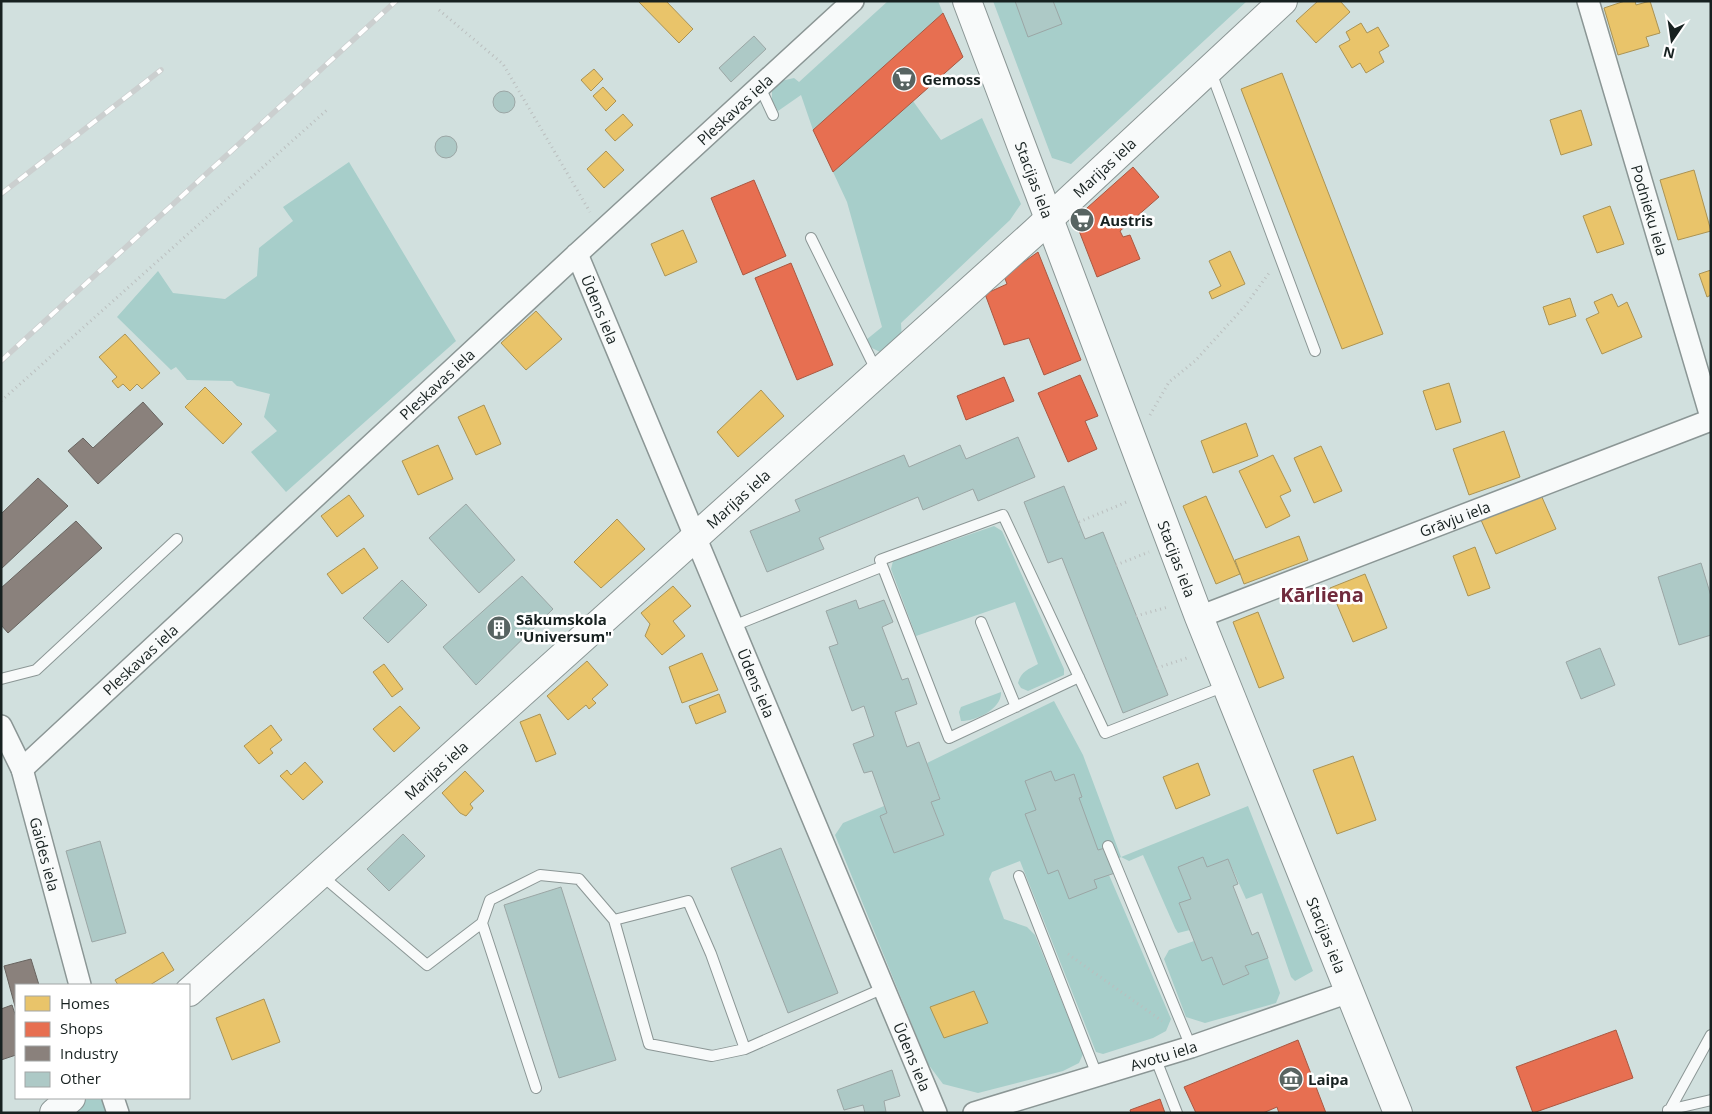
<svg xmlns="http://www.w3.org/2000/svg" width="1712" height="1114" font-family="'Open Sans',sans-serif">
	<rect width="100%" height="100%" fill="#d1e0de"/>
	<!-- green -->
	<path fill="#a7ceca" d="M888,1h50l5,12 -130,117 -12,-35 -23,16 -6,-10v-10l9,-10 13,-3 5,4z
		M993,1h254l-176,163 -19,-6z
		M913,101l28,39 41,-22 39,86 -11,16 -109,103 1,18 -20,12 -10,-5 -6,-8 16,-13 -35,-125 -14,-30z
		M349,162l107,179 -170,151 -35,-40 26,-21 -13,-14 6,-23 -33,-8 -5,-5 -45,-1 -11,-13 -5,3 -54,-53 41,-46 15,22 52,6 32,-23 2,-28 34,-27 -10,-14z
		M994,526l8,5 62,138v6l-36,16 -7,-3 -3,-5c3,-12 11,-14 20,-19l-23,-62 -99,34 -25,-67 2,-8z
		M1001,692c1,17 -25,29 -40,29l-2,-9 2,-5z
		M1054,701l29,54 38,102 127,-51 65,165 -18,10 -4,-4 -29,-84 -16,6 -18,-40 -21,8h-29l13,32 -12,5 11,26 -12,3 -3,-5 -32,-73 -14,6 -8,-4 -10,6 -2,12 62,144 -5,12 -13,7 -50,16 -7,-2 -76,-191 -28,11 -3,7 15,40 23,8 8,8 48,119 -4,9 -16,8 -85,22 -35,-9 -15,-20 -93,-229 8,-12 41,-17 3,7 -6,3 13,37 50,-18 -13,-33 9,-4 -13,-35z
		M1194,941l8,20 10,-4 11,27 26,-10 -4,-8 23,-8 12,35 -4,10 -71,20 -19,-6 -22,-58 5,-9z
		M84,1098h18l7,15h-41z"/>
	<!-- homes -->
	<path fill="#e9c46a" stroke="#aa9354" d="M638,1h28l27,28 -14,14z
		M1318,1h22l10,11 -34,31 -20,-22z
		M1625,1h10l1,4 14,-4 10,32 -14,4 3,9 -31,9 -14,-47z
		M1361,23l6,10 11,-6 11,19 -10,6 5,10 -18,11 -6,-10 -8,5 -13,-22 11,-6 -4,-8z
		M594,69l9,10 -12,12 -10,-11z
		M1282,73l101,261 -41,15 -101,-260z
		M603,87l13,14 -10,10 -13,-15z
		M1581,110l11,35 -31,10 -11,-35z
		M623,114l10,11 -18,16 -10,-11z
		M606,151l18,19 -20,18 -17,-19z
		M1694,170l17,61 -33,9 -18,-60z
		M1610,206l14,38 -27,9 -14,-37z
		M683,230l14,32 -32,14 -14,-32z
		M1230,251l15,33 -33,15 -3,-7 12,-6 -12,-25z
		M1711,270v25l-4,2 -8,-23z
		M1612,294l6,13 9,-5 15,35 -40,17 -16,-35 13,-6 -5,-11z
		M1570,298l6,18 -27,9 -6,-18z
		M536,311l26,28 -36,31 -25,-27z
		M125,334l35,39 -18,16 -5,-5 -7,7 -7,-7 -5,4 -6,-7 5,-4 -18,-20z
		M1449,383l12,39 -25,8 -13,-39z
		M205,387l37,37 -19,20 -38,-37z
		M761,390l23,26 -46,41 -21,-25z
		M484,405l17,39 -25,11 -18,-38z
		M1246,423l12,33 -45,17 -12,-32z
		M1504,431l16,46 -51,18 -16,-46z
		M438,445l15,34 -35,16 -16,-34z
		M1321,446l21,45 -28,12 -20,-45z
		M1273,455l18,36 -11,5 10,20 -24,12 -27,-57z
		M349,495l15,21 -27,21 -16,-21z
		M1541,495l15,34 -60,25 -15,-34z
		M1206,496l34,78 -24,10 -33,-78z
		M617,519l28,30 -44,39 -27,-26z
		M1299,536l9,24 -64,24 -9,-24z
		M1475,547l15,41 -22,8 -15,-40z
		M364,548l14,20 -36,26 -15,-20z
		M1365,574l22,54 -34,14 -23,-54z
		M673,586l18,20 -18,15 12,15 -23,19 -17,-19 5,-12 -9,-11z
		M1258,612l26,66 -25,10 -26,-66z
		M702,653l16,37 -36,13 -13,-36z
		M587,661l21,24 -16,14 4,4 -7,6 -3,-4 -18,15 -21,-24z
		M384,664l19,25 -11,8 -19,-25z
		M719,694l7,18 -30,12 -7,-18z
		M400,706l20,22 -26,24 -21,-23z
		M540,714l16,40 -20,8 -16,-40z
		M271,725l11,15 -12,9 3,4 -14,11 -15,-18z
		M1353,756l23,64 -39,14 -24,-64z
		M305,762l18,20 -20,18 -23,-24 7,-6 4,5z
		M1198,763l12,32 -34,14 -13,-32z
		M465,771l19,20 -14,13 3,4 -7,8 -6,-3 -18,-20z
		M163,952l11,18 -24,15h-32l-3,-5z
		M974,991l14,32 -44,15 -14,-31z
		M264,999l16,43 -48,18 -16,-42z"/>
	<!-- shops -->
	<path fill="#e76f51" stroke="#a95842" d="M943,13l20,44 -130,115 -20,-42z
		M1133,167l26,30 -39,34 3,6 7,-2 10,24 -43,18 -21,-54 2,-7z
		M754,180l32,76 -43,19 -32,-77z
		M1038,252l43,108 -37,15 -15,-37 -25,7 -19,-51 22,-10 -3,-8z
		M791,263l42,102 -36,15 -42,-102z
		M1080,375l18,41 -13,5 12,28 -29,13 -30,-69z
		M1004,377l10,24 -48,19 -9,-24z
		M1616,1030l17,48 -100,35 -17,-46z
		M1298,1040l28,73h-47l-2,-6 -14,6h-67l-12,-26z
		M1160,1099l5,14h-34l-1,-3z"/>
	<!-- industry -->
	<path fill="#8a817c" stroke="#686460" d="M143,402l20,22 -65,60 -30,-33 15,-13 10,10z
		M38,478l30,28 -67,63v-55z
		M76,521l26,27 -94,85 -7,-8v-37z
		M31,959l8,26h-23v25l-12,-44z
		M12,1005l4,12v38l-15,5v-51z"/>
	<!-- building -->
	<path fill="#adc9c6" stroke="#9ba6a5" d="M1015,1h38l9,23 -34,13z
		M754,36l12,13 -35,33 -12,-14z
		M493 102a11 11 0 1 1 22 0a11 11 0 1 1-22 0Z
		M435 147a11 11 0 1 1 22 0a11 11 0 1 1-22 0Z
		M1018,437l17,40 -57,24 -5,-12 -50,21 -5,-13 -99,41 5,11 -57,23 -17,-41 50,-20 -5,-11 109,-45 5,12 51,-22 6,14z
		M1064,486l21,53 18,-7 65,163 -45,18 -61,-155 -14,5 -24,-61z
		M466,504l49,56 -36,33 -50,-55z
		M1701,563l10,33v39l-32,10 -21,-68z
		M522,576l31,33 -77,76 -33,-38z
		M402,580l25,25 -39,38 -25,-25z
		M856,600l3,9 25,-9 9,22 -11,5 20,53 6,-2 9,26 -22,8 12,35 12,-5 21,57 -9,3 13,33 -50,18 -14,-37 7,-3 -15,-42 -8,2 -11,-29 21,-8 -10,-30 -12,5 -23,-64 9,-3 -12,-33z
		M1600,648l15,37 -34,14 -15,-37z
		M1051,771l4,10 19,-7 8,23 -3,1 19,52 7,-2 10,25 -21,7 3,8 -28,11 -11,-29 -10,4 -23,-60 11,-4 -11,-29z
		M403,834l22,22 -36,35 -22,-22z
		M100,841l26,92 -34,9 -26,-91z
		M781,848l57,145 -50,20 -57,-145z
		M1203,857l4,10 21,-8 10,25 -5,2 19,49 6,-3 10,26 -23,8 4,8 -26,11 -11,-28 -10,4 -23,-58 12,-4 -13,-32z
		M561,887l55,173 -57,18 -55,-173z
		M892,1070l8,26 -16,5 2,11 -21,1 -2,-8 -19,5 -7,-20z"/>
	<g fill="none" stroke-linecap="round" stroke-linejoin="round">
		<defs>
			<path id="lane" d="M1211,72l104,279
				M760,87l13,28
				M811,238l66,134
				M981,622l35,85
				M733,626l148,-59
				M1079,677l-130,61 -69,-178 123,-45 102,218 120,-47
				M1,679l35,-9 141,-131
				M1108,846l83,201
				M321,875l106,90 55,-42
				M1019,876l78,199
				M614,920l74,-19 23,53 34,95
				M1155,1057l22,56
				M536,1088l-54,-165 8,-23 50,-25 39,4 35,41 35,124 63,12 33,-7 139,-61
				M1668,1110l43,-10
				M1668,1113l43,-78"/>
			<g id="street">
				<path id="s1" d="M1588,1l123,416"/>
				<path id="s2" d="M577,254l359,859"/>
				<path id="s3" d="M1199,617l512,-197"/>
				<path id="s4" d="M1,726l21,43 58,216"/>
				<path id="s5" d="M22,769l555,-515 276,-253"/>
				<path d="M113,1098l5,15"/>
				<path id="s6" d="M974,1113l217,-66 158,-55"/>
			</g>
			<g id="secondary">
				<path id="s7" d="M967,1l232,616 199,496"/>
				<path id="s8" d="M189,992l847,-761 247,-230"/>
				<path d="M54,1113l17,-15"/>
			</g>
		</defs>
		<!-- lane casing -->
		<use href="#lane" stroke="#8b9695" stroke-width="12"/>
		<!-- street casing -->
		<use href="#street" stroke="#8b9695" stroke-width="24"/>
		<!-- secondary casing -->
		<use href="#secondary" stroke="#8b9695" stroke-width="30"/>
		<!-- path -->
		<path stroke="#bbbfbf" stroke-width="3" stroke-dasharray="1 4" stroke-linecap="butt" d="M439,10l64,54 87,148
			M1,401l327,-292
			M1150,415l19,-33 26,-21 50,-55 24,-33
			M1079,522l50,-21
			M1116,565l33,-13
			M1136,616l32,-9
			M1157,668l33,-11
			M1068,954l94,67"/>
		<!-- lane -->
		<use href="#lane" stroke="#f8fafa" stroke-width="10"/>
		<!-- street -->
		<use href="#street" stroke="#f8fafa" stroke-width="21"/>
		<!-- secondary -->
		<use href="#secondary" stroke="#f8fafa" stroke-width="28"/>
		<defs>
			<path id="rail" d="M1,194l160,-124
				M1,361l395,-360"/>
		</defs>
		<!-- rail casing -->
		<use href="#rail" stroke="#cbcfcf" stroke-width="5.5"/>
		<!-- rail -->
		<use href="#rail" stroke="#fff" stroke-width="4" stroke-dasharray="11" stroke-linecap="butt"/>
	</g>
	<!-- icons -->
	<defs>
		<symbol id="supermarket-disc" viewBox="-11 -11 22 22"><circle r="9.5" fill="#586462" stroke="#fff"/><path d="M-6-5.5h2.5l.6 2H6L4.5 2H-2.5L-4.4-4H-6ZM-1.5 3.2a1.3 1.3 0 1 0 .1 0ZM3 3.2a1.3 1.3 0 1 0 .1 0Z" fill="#fff"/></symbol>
		<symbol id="building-disc" viewBox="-11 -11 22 22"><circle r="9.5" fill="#586462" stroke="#fff"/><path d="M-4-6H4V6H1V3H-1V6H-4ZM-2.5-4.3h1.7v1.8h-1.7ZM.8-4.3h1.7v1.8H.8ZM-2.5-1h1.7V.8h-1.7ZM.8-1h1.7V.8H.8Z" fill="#fff"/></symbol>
		<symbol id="museum-disc" viewBox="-11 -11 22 22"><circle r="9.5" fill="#586462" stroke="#fff"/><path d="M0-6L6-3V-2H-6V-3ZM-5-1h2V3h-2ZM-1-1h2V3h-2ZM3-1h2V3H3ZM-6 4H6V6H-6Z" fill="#fff"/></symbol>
	</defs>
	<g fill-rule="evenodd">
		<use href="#supermarket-disc" x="890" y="65" width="28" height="28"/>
		<use href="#supermarket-disc" x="1068" y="206" width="28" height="28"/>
		<use href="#building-disc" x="485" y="614" width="28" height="28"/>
		<use href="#museum-disc" x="1277" y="1065" width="28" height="28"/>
	</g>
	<g text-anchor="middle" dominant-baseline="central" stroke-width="5" stroke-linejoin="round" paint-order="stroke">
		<!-- poi labels -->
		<g font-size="15" font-weight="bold" fill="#172120" stroke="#fff" text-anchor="start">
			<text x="922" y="79">Gemoss</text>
			<text x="1100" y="220">Austris</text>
			<text x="516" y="619">Sākumskola<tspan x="516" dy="17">"Universum"</tspan></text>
			<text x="1308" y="1079">Laipa</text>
		</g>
		<!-- street labels -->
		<g font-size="15" fill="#172120" stroke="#fff">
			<text stroke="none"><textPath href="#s5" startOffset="971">Pleskavas iela</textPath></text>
			<text stroke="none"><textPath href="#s8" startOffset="1232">Marijas iela</textPath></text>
			<text stroke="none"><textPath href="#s7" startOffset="191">Stacijas iela</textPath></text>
			<text stroke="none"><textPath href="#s1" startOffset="218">Podnieku iela</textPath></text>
			<text stroke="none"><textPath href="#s2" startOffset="60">Ūdens iela</textPath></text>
			<text stroke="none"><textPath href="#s5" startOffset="566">Pleskavas iela</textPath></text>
			<text stroke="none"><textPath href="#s8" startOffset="738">Marijas iela</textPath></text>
			<text stroke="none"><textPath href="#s3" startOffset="274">Grāvju iela</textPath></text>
			<text stroke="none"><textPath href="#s7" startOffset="596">Stacijas iela</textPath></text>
			<text stroke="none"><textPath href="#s5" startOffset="161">Pleskavas iela</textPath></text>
			<text stroke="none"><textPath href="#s2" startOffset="465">Ūdens iela</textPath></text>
			<text stroke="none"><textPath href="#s8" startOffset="332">Marijas iela</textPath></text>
			<text stroke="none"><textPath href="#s4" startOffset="136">Gaides iela</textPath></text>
			<text stroke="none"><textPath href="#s7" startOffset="1001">Stacijas iela</textPath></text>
			<text stroke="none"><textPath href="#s6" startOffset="198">Avotu iela</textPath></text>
			<text stroke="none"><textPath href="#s2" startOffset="870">Ūdens iela</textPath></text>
		</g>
		<!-- district labels -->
		<g font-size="20" font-weight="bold" fill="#702b3d" stroke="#fff">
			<text x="1322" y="594">Kārliena</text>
		</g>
	</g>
	<!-- border -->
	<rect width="1712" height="1114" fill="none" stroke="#172120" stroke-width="5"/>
	<!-- legend -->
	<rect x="15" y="984" width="175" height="115" fill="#ffffff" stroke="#a2a6a6"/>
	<rect x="25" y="996" width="25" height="15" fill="#e9c46a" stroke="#a2a6a6"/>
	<text x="60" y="1009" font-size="15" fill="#172120">Homes</text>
	<rect x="25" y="1022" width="25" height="15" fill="#e76f51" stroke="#a2a6a6"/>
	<text x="60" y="1034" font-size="15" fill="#172120">Shops</text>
	<rect x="25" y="1046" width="25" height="15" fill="#8a817c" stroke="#a2a6a6"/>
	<text x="60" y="1059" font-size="15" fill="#172120">Industry</text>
	<rect x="25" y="1072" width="25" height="15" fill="#adc9c6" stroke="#a2a6a6"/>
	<text x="60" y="1084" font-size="15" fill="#172120">Other</text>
	<!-- north arrow -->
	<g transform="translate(1672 40) rotate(193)" stroke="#ffffff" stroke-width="4" paint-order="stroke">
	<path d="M0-4L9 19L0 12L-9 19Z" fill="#172120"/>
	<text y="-8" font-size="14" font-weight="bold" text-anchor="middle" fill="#172120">N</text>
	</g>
</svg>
